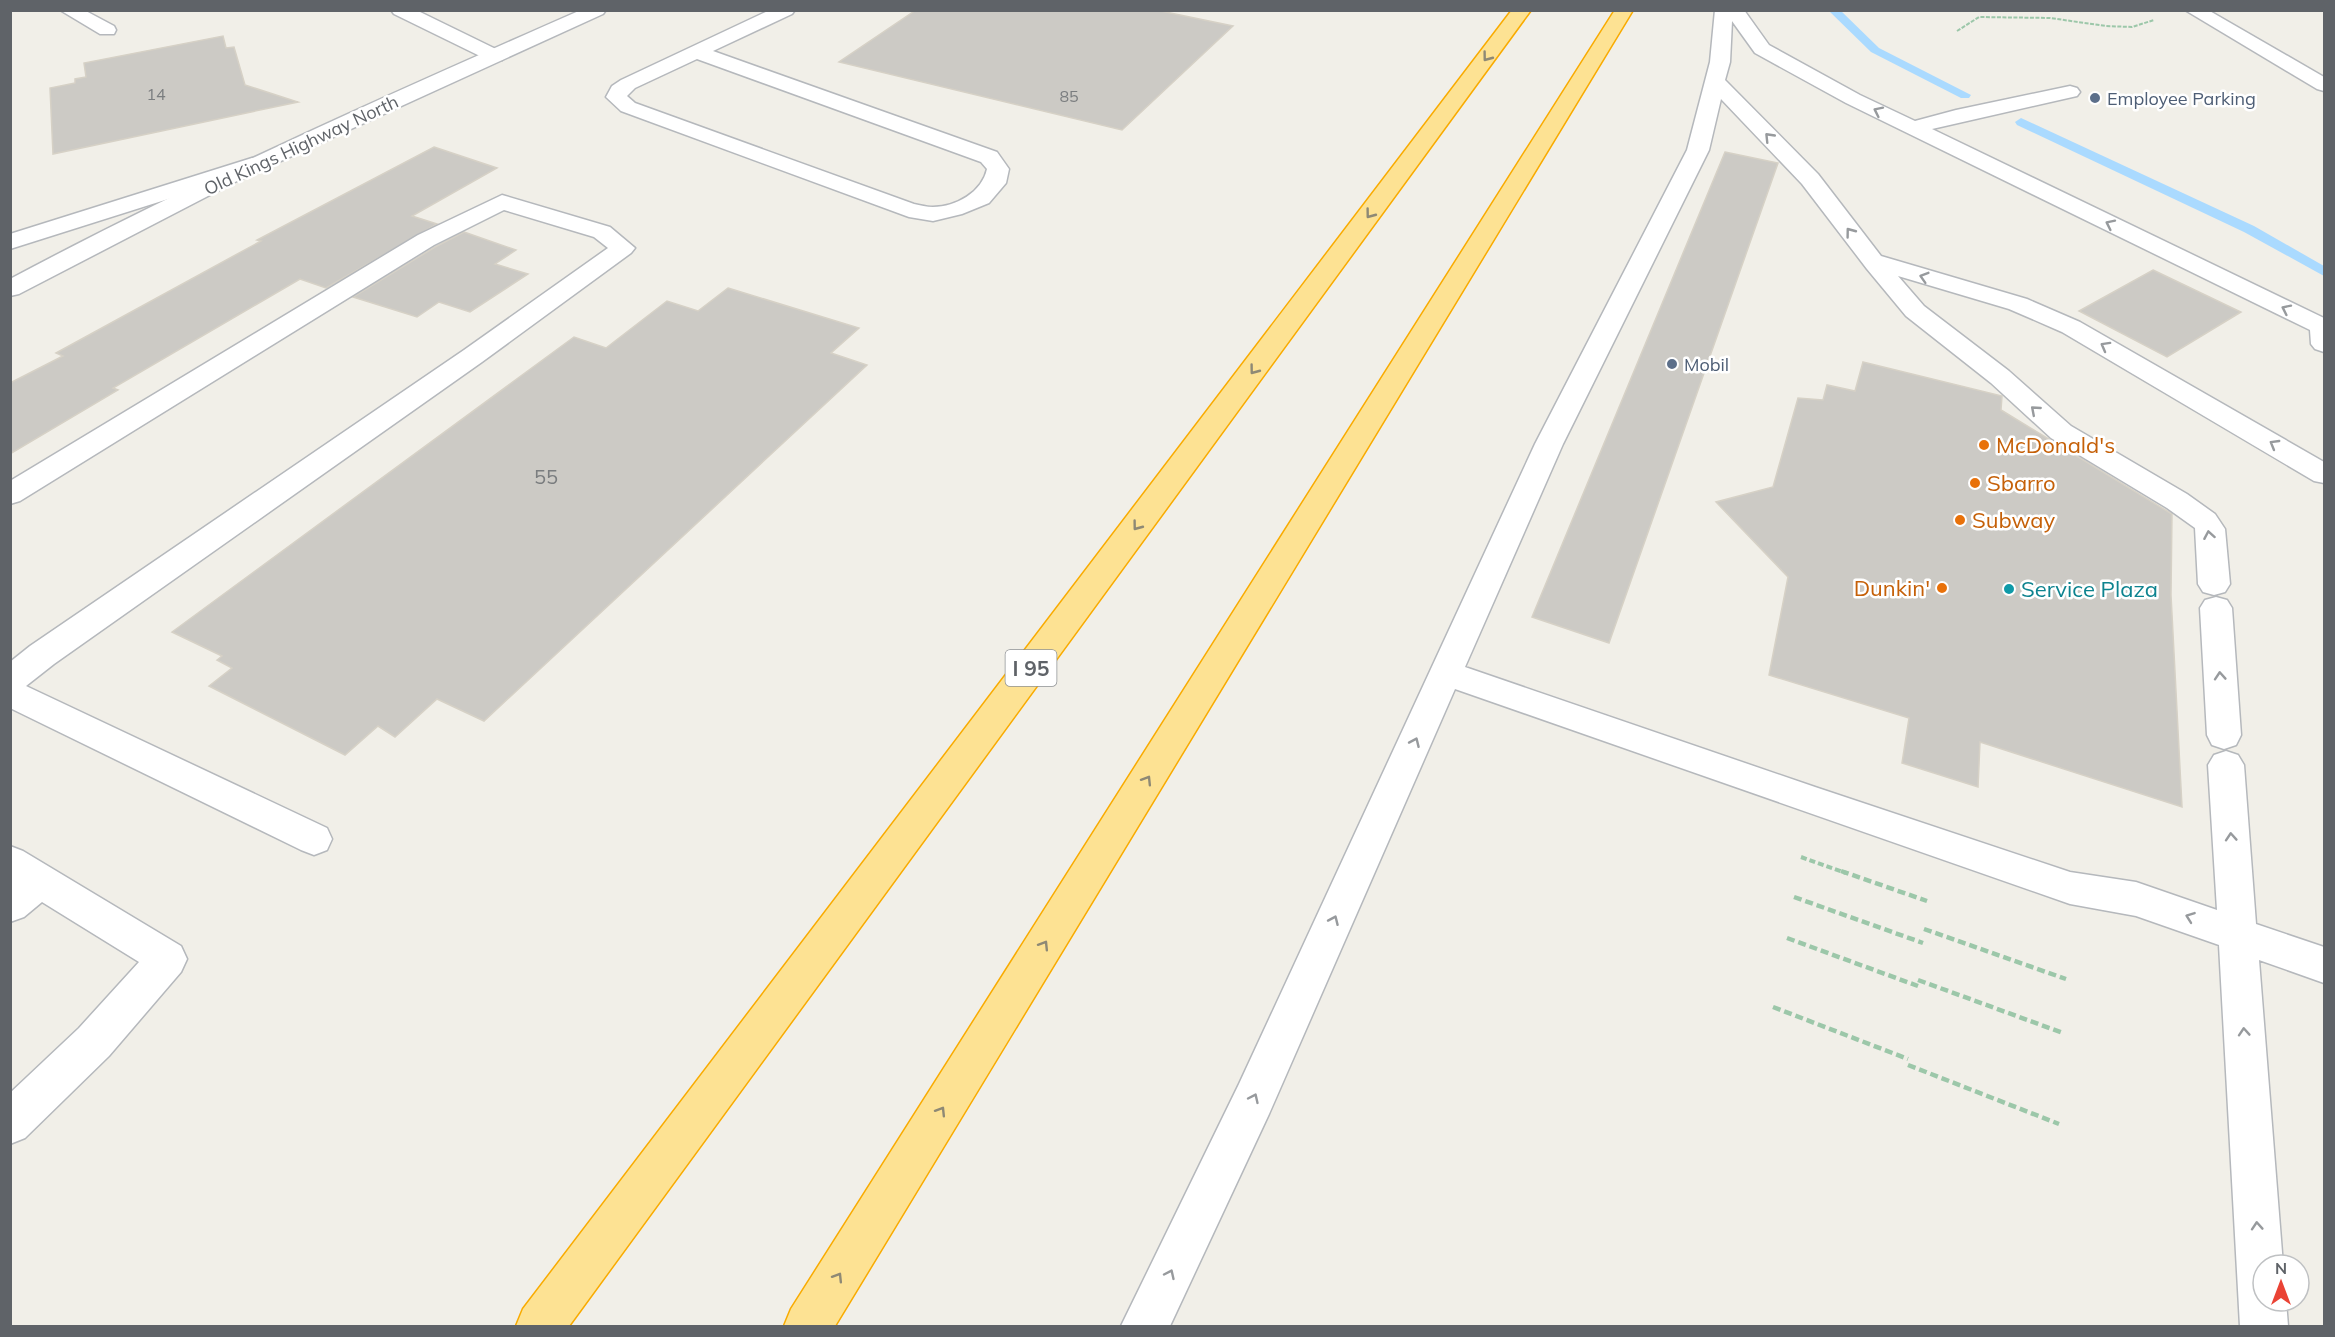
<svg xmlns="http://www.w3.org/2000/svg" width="2335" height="1337" font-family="Mulish,sans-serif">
	<rect width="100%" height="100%" fill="#f1efe8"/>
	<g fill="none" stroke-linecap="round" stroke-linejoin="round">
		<!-- stream -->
		<path fill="#aadaff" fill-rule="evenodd" d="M1828,10h12l39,38 92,47 -2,3h-8l-90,-46z
			M2021,118l233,108 70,40v10l-80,-44 -227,-107 -2,-3z"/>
	</g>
	<!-- building -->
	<path fill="#cccac5" stroke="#d6d1c6" stroke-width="1.5" d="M916,10h240l77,16 -111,104 -283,-68z
		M223,36l3,12 8,-1 11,38 53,17 -245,52 -3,-66 25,-5v-4l11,-2 -2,-14z
		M434,147l63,21 -85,48 25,8 -111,64 -26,-9 -187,109 5,2 -108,64v-71l53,-27 -7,-3 205,-112 -4,-1z
		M1725,152l53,11 -169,480 -77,-26z
		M464,232l52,18 -21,14 33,10 -58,38 -31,-10 -22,15 -64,-20 82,-50z
		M2153,270l88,42 -74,45 -88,-46z
		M728,288l131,40 -28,25 36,12 -383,356 -47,-22 -42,38 -17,-11 -33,29 -136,-69 23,-18 -15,-8 5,-4 -50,-24 402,-295 32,11 61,-47 31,10z
		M1863,362l139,34 -1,14 171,104 -1,81 11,212 -202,-65 -2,45 -76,-24 7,-45 -140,-43 19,-98 -72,-75 57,-15 25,-89 25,2 4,-15 28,6z"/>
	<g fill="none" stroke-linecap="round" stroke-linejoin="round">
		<defs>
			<path id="service" d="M60,10h24l30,16 2,4 -2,4h-14z
				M391,10h25l86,42 3,4 -3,4h-14l-94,-46z
				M770,10h25l-3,4 -79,37 284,101 12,17 -3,14 -17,20 -27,11 -29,7 -24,-4 -288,-106 -15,-14 6,-11 9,-6zM697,59l284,103 6,7c-5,23 -31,38 -54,38 -6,0 -13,-2 -19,-3l-279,-101 -8,-7 8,-8z
				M1715,10h29l25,35 91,50 55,26 41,-11 114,-24 7,2 3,4 -3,4 -145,33 392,189v34l-9,-3 -4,-5 -1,-14 -464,-227 -91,-50 -23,-32 -2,41 -5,18 93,94 63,82 146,43 53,23 244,140v21l-10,-2 -252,-149 -53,-23 -111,-33 26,30 85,65 62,55 116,68 28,20 10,15 5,55 -5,8 -11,3 -11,-3 -5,-8 -3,-56 -28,-20 -116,-70 -60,-55 -85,-67 -39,-47 -65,-85 -81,-85 -12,51 -146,294 -98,223 350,120 255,85 66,10 81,28 -9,-145 6,-10 12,-4 12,4 6,10 12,159 68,23v36l-65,-23 24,305h-20v36h23l2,25h-48l-21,-381 -83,-29 -66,-12 -615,-215 -186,425 -99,212h-49l118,-242 296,-640 152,-294 23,-88z
				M252,158l8,2 3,5 -3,5 -250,79v-15z
				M502,195l108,32 25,21 -4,5 -149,109 -428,302 -28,22 301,142 5,11 -5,11 -13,5 -13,-5 -291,-142v-46l20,-16 434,-296 144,-102 -14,-11 -90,-27 -70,35 -414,256 -10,3v-23l408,-246z
				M2216,597l11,3 5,8 9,127 -5,10 -12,4 -12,-4 -5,-10 -7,-127 5,-8z
				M10,846l13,5 158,95 6,13 -6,13 -72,84 -84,82 -15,6v-51l69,-65 60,-66 -97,-60 -18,15 -14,5z"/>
			<path id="minor" d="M2185,10h23l116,67v14l-7,-2z"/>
			<path id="tertiary" d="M581,10h25l-3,4 -368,168 -216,112 -9,2v-17c186,-99 378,-184 571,-269z"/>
			<path id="motorway" d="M1512,10h19l-962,1316h-53l7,-17z
				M1615,10h18l-798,1316h-51l7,-17z"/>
		</defs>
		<!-- service casing -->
		<use href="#service" stroke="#b5b8bc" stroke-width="3"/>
		<!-- minor casing -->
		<use href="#minor" stroke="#b5b8bc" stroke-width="3"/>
		<!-- tertiary casing -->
		<use href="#tertiary" stroke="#b5b8bc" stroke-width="3"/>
		<!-- motorway casing -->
		<use href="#motorway" stroke="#f9ab00" stroke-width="3"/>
		<!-- path-far2 -->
		<path stroke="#9cc7a9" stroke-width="2" stroke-dasharray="4 1.5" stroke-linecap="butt" d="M1957,31l22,-14 71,1 56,8 26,1 22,-7"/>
		<!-- path-far1 -->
		<path stroke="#9cc7a9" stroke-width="4" stroke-dasharray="6 3" stroke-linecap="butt" d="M1801,857l45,16"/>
		<!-- path -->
		<path stroke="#9cc7a9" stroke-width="4.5" stroke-dasharray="8 4" stroke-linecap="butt" d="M1841,871l86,30
			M1794,897l129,46
			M1924,929l142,50
			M1787,938l131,48
			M1918,980l145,53
			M1773,1007l135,52
			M1908,1065l151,59"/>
		<!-- service -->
		<use href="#service" fill="#fff" fill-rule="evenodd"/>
		<!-- minor -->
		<use href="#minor" fill="#fff" fill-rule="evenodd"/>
		<!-- tertiary -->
		<use href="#tertiary" fill="#fff" fill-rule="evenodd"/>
		<!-- motorway -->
		<use href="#motorway" fill="#fde293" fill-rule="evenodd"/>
	</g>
	<!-- one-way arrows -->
	<defs><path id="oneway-chevron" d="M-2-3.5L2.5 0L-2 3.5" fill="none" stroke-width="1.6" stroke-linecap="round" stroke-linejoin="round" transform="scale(1.5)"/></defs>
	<g stroke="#8e8975">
		<use href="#oneway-chevron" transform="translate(1487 57) rotate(127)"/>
		<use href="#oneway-chevron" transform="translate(1370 214) rotate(127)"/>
		<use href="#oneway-chevron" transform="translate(1254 370) rotate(127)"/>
		<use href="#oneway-chevron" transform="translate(1137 526) rotate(127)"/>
		<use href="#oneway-chevron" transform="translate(1147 780) rotate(-58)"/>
		<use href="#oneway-chevron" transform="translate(1044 945) rotate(-58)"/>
		<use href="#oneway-chevron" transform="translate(941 1111) rotate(-58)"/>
		<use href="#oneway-chevron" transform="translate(838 1277) rotate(-58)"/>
	</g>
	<g stroke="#979a9d">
		<use href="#oneway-chevron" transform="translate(1878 111) rotate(-154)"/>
		<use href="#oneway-chevron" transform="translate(1769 137) rotate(-134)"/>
		<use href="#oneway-chevron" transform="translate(2110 224) rotate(-154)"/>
		<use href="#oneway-chevron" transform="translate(1850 232) rotate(-127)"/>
		<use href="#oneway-chevron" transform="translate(1924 277) rotate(-163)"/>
		<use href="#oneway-chevron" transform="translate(2286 309) rotate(-154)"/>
		<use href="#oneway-chevron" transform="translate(2105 346) rotate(-151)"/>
		<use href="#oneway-chevron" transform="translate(2035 410) rotate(-139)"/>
		<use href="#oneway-chevron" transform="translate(2274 444) rotate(-150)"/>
		<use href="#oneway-chevron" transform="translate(2209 535) rotate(-100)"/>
		<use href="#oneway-chevron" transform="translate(2220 676) rotate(-94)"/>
		<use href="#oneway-chevron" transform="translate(1415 742) rotate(-66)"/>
		<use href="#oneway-chevron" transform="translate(2231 837) rotate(-94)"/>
		<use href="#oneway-chevron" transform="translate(2190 917) rotate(-160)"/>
		<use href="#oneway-chevron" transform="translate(1334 920) rotate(-66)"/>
		<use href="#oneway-chevron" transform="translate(2244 1032) rotate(-94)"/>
		<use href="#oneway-chevron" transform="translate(1254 1098) rotate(-65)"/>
		<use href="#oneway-chevron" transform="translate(2257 1226) rotate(-94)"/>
		<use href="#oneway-chevron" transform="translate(1170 1274) rotate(-65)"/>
	</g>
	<!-- markers -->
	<g fill="#5c6f8a" stroke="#fff" stroke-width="2">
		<circle cx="2095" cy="98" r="6"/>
		<circle cx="1672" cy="364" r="6"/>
	</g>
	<g fill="#e8710a" stroke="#fff" stroke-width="2">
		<circle cx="1984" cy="445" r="6"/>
		<circle cx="1975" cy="483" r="6"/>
		<circle cx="1960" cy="520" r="6"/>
		<circle cx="1942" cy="588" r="6"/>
	</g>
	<circle fill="#0f9aa8" stroke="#fff" stroke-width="2" cx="2009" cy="589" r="6"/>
	<g text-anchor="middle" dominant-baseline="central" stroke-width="5" stroke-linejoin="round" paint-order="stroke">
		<!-- far-number labels -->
		<g font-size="16" fill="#7a7d7f">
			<text x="156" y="94">14</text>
			<text x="1069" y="96">85</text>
		</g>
		<!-- far-service labels -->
		<g font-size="18" fill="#4e5e75" stroke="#fff" text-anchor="start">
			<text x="2107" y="98">Employee Parking</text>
			<text x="1684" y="364">Mobil</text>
		</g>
		<!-- far-street labels -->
		<g font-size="18" fill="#5f6368" stroke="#fff">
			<text transform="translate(301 145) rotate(-25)">Old Kings Highway North</text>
		</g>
		<!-- number labels -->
		<g font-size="20" fill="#7a7d7f">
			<text x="546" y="476">55</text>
		</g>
		<!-- shield labels -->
		<rect fill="#fff" stroke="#8f9295" stroke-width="1.5" x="1005.5" y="650" width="51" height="36" rx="4.5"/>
		<g font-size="21" font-weight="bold" fill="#5f6368">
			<text x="1031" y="668">I 95</text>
		</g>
		<!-- food labels -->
		<g font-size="22" fill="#c56008" stroke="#fff" text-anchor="start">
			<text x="1996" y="445">McDonald's</text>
			<text x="1987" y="483">Sbarro</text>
			<text x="1972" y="520">Subway</text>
			<text x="1930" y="588" text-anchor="end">Dunkin'</text>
		</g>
		<!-- culture labels -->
		<g font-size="22" fill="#0d838f" stroke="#fff" text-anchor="start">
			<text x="2021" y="589">Service Plaza</text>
		</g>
	</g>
	<!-- border -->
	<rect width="2335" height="1337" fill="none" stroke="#5f6368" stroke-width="24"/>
	<!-- north arrow -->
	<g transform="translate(2281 1283)"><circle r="28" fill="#ffffff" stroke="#bfc1c3" stroke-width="1.5"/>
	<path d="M0-4.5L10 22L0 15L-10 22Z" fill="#ea4335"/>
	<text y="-9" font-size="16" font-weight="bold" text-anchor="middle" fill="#5f6368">N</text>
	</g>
</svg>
